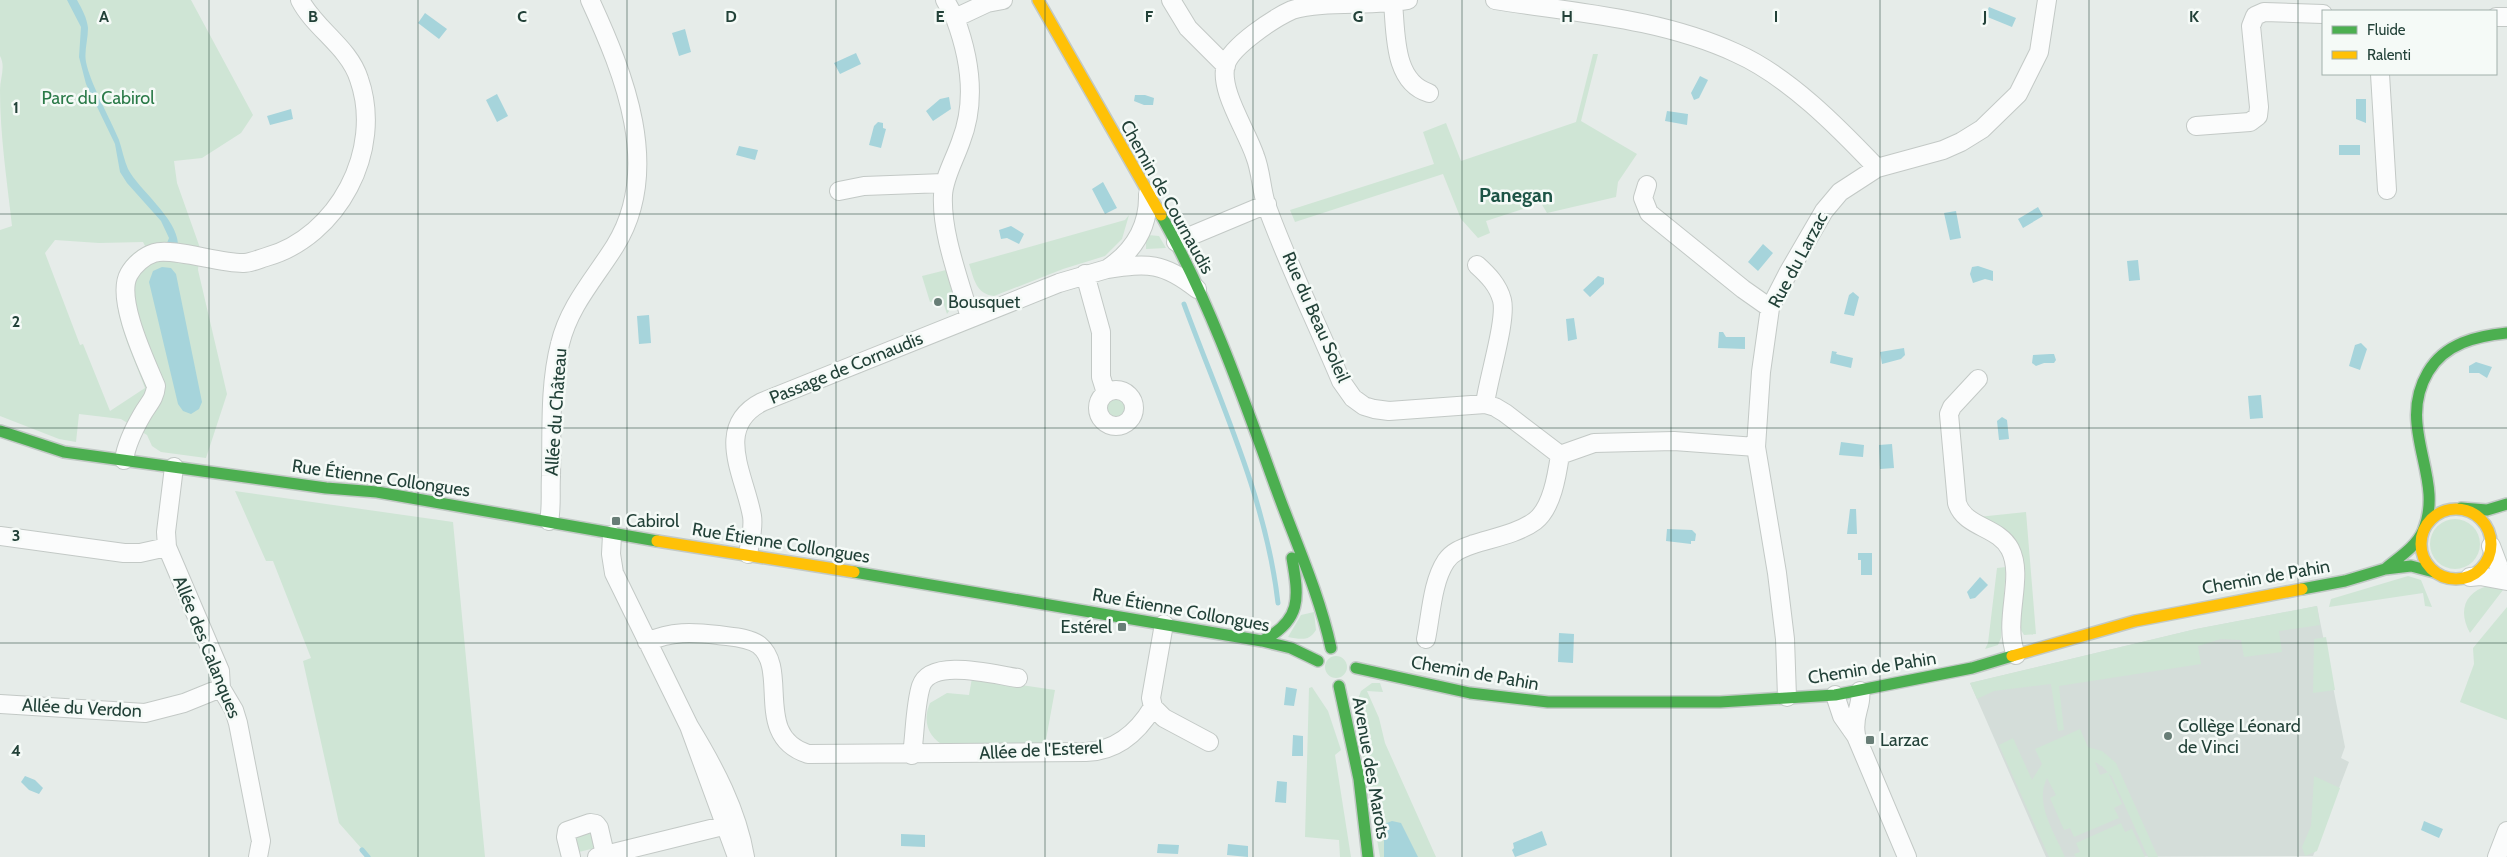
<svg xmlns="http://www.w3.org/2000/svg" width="2507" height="857" font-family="Cabin,sans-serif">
	<rect width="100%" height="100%" fill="#e6ece9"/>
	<!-- built -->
	<path fill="#d4ddd9" d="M2317,606l28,141 -4,11 8,4 -36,94 -267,1 -76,-174 226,-54z"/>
	<!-- green -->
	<path fill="#cfe5d5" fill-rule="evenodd" d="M0,0h191l62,115 -12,18 -39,25 -28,3 3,22 23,65 -2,22 29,124 -21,64 -45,-6 -9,-6 -5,-11 -26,-16 -42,-5 -3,28 -17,-3 -59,-23v-186l12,-4c-5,-45 -12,-91 -12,-136 0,-12 6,-23 0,-34zM55,240l44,3 44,-1 2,4c-56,28 -15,100 0,142l-35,23 -27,-67 -3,1 -35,-92z
		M1593,54h5l-17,67 56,33 -19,28 -2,15 -69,16 -6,-10 -55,18 4,12 -12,5 -17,-19 -18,-45 -148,48 -5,-12 144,-46 -11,-32 23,-9 15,38 115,-39z
		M1129,215l-7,24 -17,17 -42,13 -69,27c-18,-2 -20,-17 -25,-32l156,-44z
		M1148,235l11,1 7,12 -20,1v-12z
		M946,270c4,15 12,30 1,44l-5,-15 -12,3 -8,-26z
		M1105 408a11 11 0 1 1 22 0a11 11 0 1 1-22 0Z
		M235,491l218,31 32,335h-116l-30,-34 -36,-162 8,-3 -38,-97h-7z
		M2026,512l10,122 -12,1 -6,-10 4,-56 -2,-19 -8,-13 -34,-20z
		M2430 544a25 25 0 1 1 50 0a25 25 0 1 1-50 0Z
		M2006,567l-5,71 -3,7 -13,4 3,-6 9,-75z
		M2408,576l13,4 11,27 -7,-1 -2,-13 -94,14 2,-8z
		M2488,586l15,4 -33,43c-12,-21 -6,-41 18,-47z
		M2317,606l3,19 -41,6 3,21 -38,5 -3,-17 -20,-1 -23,7 3,18 -142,22 5,44 -6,1 -7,-47 -57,7 -17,8 -7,-16 226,-54z
		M2507,607v113l-47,-18 14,-38 -1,-16z
		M1314,612l2,18c-7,12 -16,9 -28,7l13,-22z
		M2326,637l9,53 -22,3 1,-54z
		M1325 667a11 11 0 1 1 22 0a11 11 0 1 1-22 0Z
		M972,678l83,12 -10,55 -98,2c-19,-8 -25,-26 -17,-44l17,-10 22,2z
		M1372,683h8l3,9 -16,-1 12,27 6,25 51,114h-56l-25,-150 6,-16z
		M1312,687l16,24 13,39 -6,5 16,102h-11l-1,-17 -34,-3 4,-149z
		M2080,729l8,18 14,4 14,12 42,94h-10l-36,-80 -9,-10 -8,-5 5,13 8,-3 14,32 -8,4 5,10 -45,19 -4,-9 -6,2 -14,-32 6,-3 -9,-17c-13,26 8,55 18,79h-16l-50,-112 14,-7 19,42 10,-16 -7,-15z
		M2314,776l26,12 -23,63 -12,5 -3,-9 9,-21z
		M2121,823l4,9 7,-3 13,28h-69l-2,-3 6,-2 -4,-9z
		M591,833l4,15 -16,4 -4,-15z"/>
	<!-- water -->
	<path fill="#a6d4db" d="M67,0h10c5,9 10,18 11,28 0,12 -4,23 -2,34 4,21 24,56 33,78 3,9 5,20 9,29 11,21 49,49 50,75l-11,-1 2,-5 -8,-17 -34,-38 -7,-11 -5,-28 -29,-60 -7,-27 2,-30z
		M1989,7l27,11 -4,9 -27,-11z
		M425,13l22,16 -8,10 -21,-16z
		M685,29l6,23 -12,4 -7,-23z
		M856,53l5,11 -21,10 -6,-11z
		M1700,76l8,4 -9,18 -5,2 -3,-7z
		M497,94l11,22 -11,6 -11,-22z
		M1135,95h10l9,3 -1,7h-9l-10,-4z
		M949,97l2,12 -18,12 -7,-10 14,-12z
		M2356,99h10v24l-10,-4z
		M291,109l2,10 -23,6 -3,-9z
		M1667,111l21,3 -1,11 -22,-4z
		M878,122l5,1v5l3,1 -5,19 -12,-3 5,-19z
		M2339,145h21v10h-21z
		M739,146l19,4 -3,10 -19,-5z
		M1103,182l14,26 -12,6 -13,-25z
		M2038,207l5,9 -20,12 -5,-9z
		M1956,211l5,27 -11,2 -6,-27z
		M1011,226l13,8 -5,10 -12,-6 -6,1 -2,-9z
		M1763,244l10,9 -15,18 -10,-9z
		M2138,260l2,20 -11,1 -2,-20z
		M1978,266l15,5v10l-8,-2 -12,4 -3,-9 2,-7z
		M162,267l9,1 5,6 26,128 -3,7 -8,5 -8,-3 -5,-7 -29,-122 4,-11z
		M1598,276l6,2v6l-14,13 -7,-7z
		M1853,292l6,5 -5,19 -10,-2 5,-19z
		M649,315l2,28 -12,1 -2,-28z
		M1574,318l3,21 -9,2 -2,-22z
		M1719,332h4l3,5h19v12l-27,-1z
		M2361,343l6,6 -7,21 -11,-4 6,-21z
		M1904,348l1,7 -4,4 -19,5 -2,-12z
		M1832,351l5,1 -1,2 17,4 -2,10 -21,-5z
		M2050,354h4l2,6 -2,3h-10l-8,3 -4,-3 1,-8z
		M2476,362l16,5 -5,11 -8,-5h-10v-7z
		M2261,395l2,23 -13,1 -2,-23z
		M2002,417l5,3 2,19 -10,1 -2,-19z
		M1841,442l23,3 -1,12 -24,-2z
		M1892,444l2,24 -14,1 -1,-24z
		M1850,509h6l1,25h-10z
		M1667,529l25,1 4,4 -1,7h-4v3l-25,-3z
		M1858,553h14v22h-11v-15h-3z
		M1980,577l8,8 -13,13 -5,1 -3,-7z
		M1559,633l15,1 -1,29 -15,-1z
		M1286,687l11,2 -3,17 -10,-1z
		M1293,735l10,1v20h-11z
		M25,776l10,4 8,8 -4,6 -10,-4 -8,-8z
		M1277,781l10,1 -1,21 -11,-1z
		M1392,821l9,2 17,34h-34v-33z
		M2424,821l19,8 -4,9 -18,-8z
		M1542,831l5,14 -32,12 -3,-7 2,-2 -1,-5z
		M901,834l24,1v12l-24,-1z
		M1158,844l21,1 -1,9 -21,-1z
		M1228,844l20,2v11l-21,-2z"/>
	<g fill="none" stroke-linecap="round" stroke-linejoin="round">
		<!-- stream -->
		<path stroke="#a6d4db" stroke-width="5" d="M1184,304c36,98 82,194 94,299
			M362,850l6,7"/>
		<defs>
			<path id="street" d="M945,0l10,18 32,-15 16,-3
				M1171,0l17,28 38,38
				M1408,0c-36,7 -84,0 -116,10 -18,8 -60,36 -66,54 -8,25 21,67 29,92 6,15 6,32 11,48 21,59 51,119 75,177l12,17 11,8 10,3 15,2 96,-7 10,3 10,6 55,42
				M1495,0c81,13 165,18 241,53 52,23 102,74 141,115
				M1393,3c3,30 0,79 36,90
				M2496,17h11
				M955,18c15,40 22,82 6,123 -6,18 -17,36 -18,54 -2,39 17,86 27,123
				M2380,74l7,116
				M2196,126l54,-4 8,-6 1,-9 -8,-81 4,-10 9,-4 59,2
				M1647,185l-4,13 6,15 94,76 27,19
				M839,191l25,-5 80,-3
				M1148,194c1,33 -14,57 -41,75 41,-6 56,-7 90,20
				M1176,242l91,-38
				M1477,265c11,10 21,20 25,35 5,20 -14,79 -17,104
				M1085,274l16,58v45l5,16
				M1978,379l-26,28 -3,7 8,89c8,25 41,23 53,46 15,29 -8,71 6,106
				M1098 408a18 18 0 1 1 36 0a18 18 0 1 1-36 0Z
				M1560,455l34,-12 80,-2 82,6
				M124,460c2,-14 11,-33 18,-45 6,-11 13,-16 14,-29 -10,-24 -41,-88 -27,-112 5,-9 15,-18 25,-21 18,-6 67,11 90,10 7,0 15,-4 22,-6 72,-20 118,-107 93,-178 -10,-32 -44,-50 -59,-79
				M174,467l-8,65 1,15 53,124 1,17 13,22 4,13 23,118 -3,16
				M549,521c3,-14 1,-30 2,-45 1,-43 -2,-90 9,-132 9,-38 35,-66 55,-98 48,-77 9,-172 -25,-246
				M612,535l-1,19 3,19 75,153
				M0,536l124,17h16l27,-6
				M2491,546l8,21 8,11
				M748,554c2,-12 6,-26 4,-38 -7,-40 -39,-89 10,-114l297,-119 48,-14
				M2470,577l10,-1 27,5
				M1426,639c5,-24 6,-57 20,-78 7,-10 17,-13 28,-17 19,-6 45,-11 61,-23 17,-13 22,-46 25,-66
				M647,642c25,-11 45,-10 71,-7 13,2 30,2 41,10 31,25 -7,91 49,109l278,-2c31,-1 52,-20 67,-45l-2,-9 13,-74
				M1835,695l7,21 14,20 51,121
				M1787,697l-2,-58 -8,-66 -21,-126 5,-75 9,-64 18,-35 36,-62 16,-19 37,-24 66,-18 18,-8 21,-13 36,-35 21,-42 8,-52
				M0,704l145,9 39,-10 37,-15
				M1153,707l11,11 45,24
				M1856,735c-4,-20 7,-30 4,-44
				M912,755c3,-21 3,-50 9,-69 10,-29 74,-11 97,-8
				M571,857l-5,-20 1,-6 23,-8 6,1 3,4 6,26
				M597,857l138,-34
				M737,857l-48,-131c25,41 48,84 56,131
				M2497,857l10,-26"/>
			<path id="fast" d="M1161,215c49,87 82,182 116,276 19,52 42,102 54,157
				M0,431l64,21 262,36 51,4 280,49
				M2461,508l26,2 20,-6
				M2385,569c13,-11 31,-22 38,-38 23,-53 -28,-103 5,-159 17,-29 49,-36 79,-39
				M854,572l408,69 29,7 27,13
				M2302,589l43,-8 40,-12 26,-3 23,6
				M1262,641c40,-21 37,-43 30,-83
				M1356,668l114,25 78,9h172l115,-7 137,-27 40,-12
				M1339,686l20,93 9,78"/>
			<path id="slow" d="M1038,0l123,215
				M2421 544a35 35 0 1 1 70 0a35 35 0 1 1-70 0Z
				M657,541l197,31
				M2012,656l123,-35 167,-32"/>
		</defs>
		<!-- street casing -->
		<use href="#street" stroke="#c3c9c6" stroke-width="20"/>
		<!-- fast casing -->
		<use href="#fast" stroke="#c2c9c6" stroke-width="14"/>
		<!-- slow casing -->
		<use href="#slow" stroke="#c2c9c6" stroke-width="14"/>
		<!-- street -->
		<use href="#street" stroke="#fbfcfc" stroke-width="18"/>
		<!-- fast -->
		<use href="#fast" stroke="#4caf50" stroke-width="11"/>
		<!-- slow -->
		<use href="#slow" stroke="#ffc107" stroke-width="11"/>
	</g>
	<!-- grid -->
	<path fill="none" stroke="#224138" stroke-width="1" stroke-opacity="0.55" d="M209,0v857M418,0v857M627,0v857M836,0v857M1045,0v857M1253,0v857M1462,0v857M1671,0v857M1880,0v857M2089,0v857M2298,0v857M0,214h2507M0,428h2507M0,643h2507"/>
	<!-- markers -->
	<g fill="#677d76" stroke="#f5faf7" stroke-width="2">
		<circle cx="938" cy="302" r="5"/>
		<rect x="611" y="516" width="10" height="10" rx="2.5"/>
		<rect x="1117" y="622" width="10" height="10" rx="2.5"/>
		<circle cx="2168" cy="736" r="5"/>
		<rect x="1865" y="735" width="10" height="10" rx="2.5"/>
	</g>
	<g text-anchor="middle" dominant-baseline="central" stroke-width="5" stroke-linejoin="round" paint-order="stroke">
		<!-- park labels -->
		<g font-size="18" fill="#2a7a48" stroke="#f5faf7">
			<text x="98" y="98">Parc du Cabirol</text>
		</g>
		<!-- street labels -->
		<g font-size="18" fill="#224138" stroke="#f5faf7">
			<text transform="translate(1167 197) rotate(61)">Chemin de Cournaudis</text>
			<text transform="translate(1798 260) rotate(-62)">Rue du Larzac</text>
			<text transform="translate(1316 317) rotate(66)">Rue du Beau Soleil</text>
			<text transform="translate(846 368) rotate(-22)">Passage de Cornaudis</text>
			<text transform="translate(556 412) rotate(-86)">Allée du Château</text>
			<text transform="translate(381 478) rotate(8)">Rue Étienne Collongues</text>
			<text transform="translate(781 543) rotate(9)">Rue Étienne Collongues</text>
			<text transform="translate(2266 577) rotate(-10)">Chemin de Pahin</text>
			<text transform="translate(1181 610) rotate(10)">Rue Étienne Collongues</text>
			<text transform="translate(207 647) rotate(68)">Allée des Calanques</text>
			<text transform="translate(1872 668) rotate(-9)">Chemin de Pahin</text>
			<text transform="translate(1475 673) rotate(10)">Chemin de Pahin</text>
			<text transform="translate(82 708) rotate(3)">Allée du Verdon</text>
			<text transform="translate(1041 750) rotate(-3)">Allée de l'Esterel</text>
			<text transform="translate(1371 768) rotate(80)">Avenue des Marots</text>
		</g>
		<!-- poi labels -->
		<g font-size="18" fill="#224138" stroke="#f5faf7" text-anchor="start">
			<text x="948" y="302">Bousquet</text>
			<text x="626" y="521">Cabirol</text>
			<text x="1112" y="627" text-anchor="end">Estérel</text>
			<text x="2178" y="726">Collège Léonard<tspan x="2178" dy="21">de Vinci</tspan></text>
			<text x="1880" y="740">Larzac</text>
		</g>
		<!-- quarter labels -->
		<g font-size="20" font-weight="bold" fill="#1d5446" stroke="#f5faf7">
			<text x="1516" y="195">Panegan</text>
		</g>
	</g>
	<g font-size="16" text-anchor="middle" font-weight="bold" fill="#224138" stroke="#f5faf7" stroke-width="5" stroke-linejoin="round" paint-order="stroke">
		<text x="104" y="22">A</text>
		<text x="313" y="22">B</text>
		<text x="522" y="22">C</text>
		<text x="731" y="22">D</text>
		<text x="940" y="22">E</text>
		<text x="1149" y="22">F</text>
		<text x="1358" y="22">G</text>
		<text x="1567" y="22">H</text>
		<text x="1776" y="22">I</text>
		<text x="1985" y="22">J</text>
		<text x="2194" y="22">K</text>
		<text x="16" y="113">1</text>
		<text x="16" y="327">2</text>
		<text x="16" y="541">3</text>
		<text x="16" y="756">4</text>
	</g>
	<!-- legend -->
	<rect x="2322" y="10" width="175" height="65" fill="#f5faf7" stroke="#a1b0ab"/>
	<rect x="2332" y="26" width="25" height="8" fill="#4caf50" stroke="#a1b0ab"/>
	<text x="2367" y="35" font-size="15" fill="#224138">Fluide</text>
	<rect x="2332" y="51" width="25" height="8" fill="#ffc107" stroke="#a1b0ab"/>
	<text x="2367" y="60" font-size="15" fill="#224138">Ralenti</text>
</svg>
